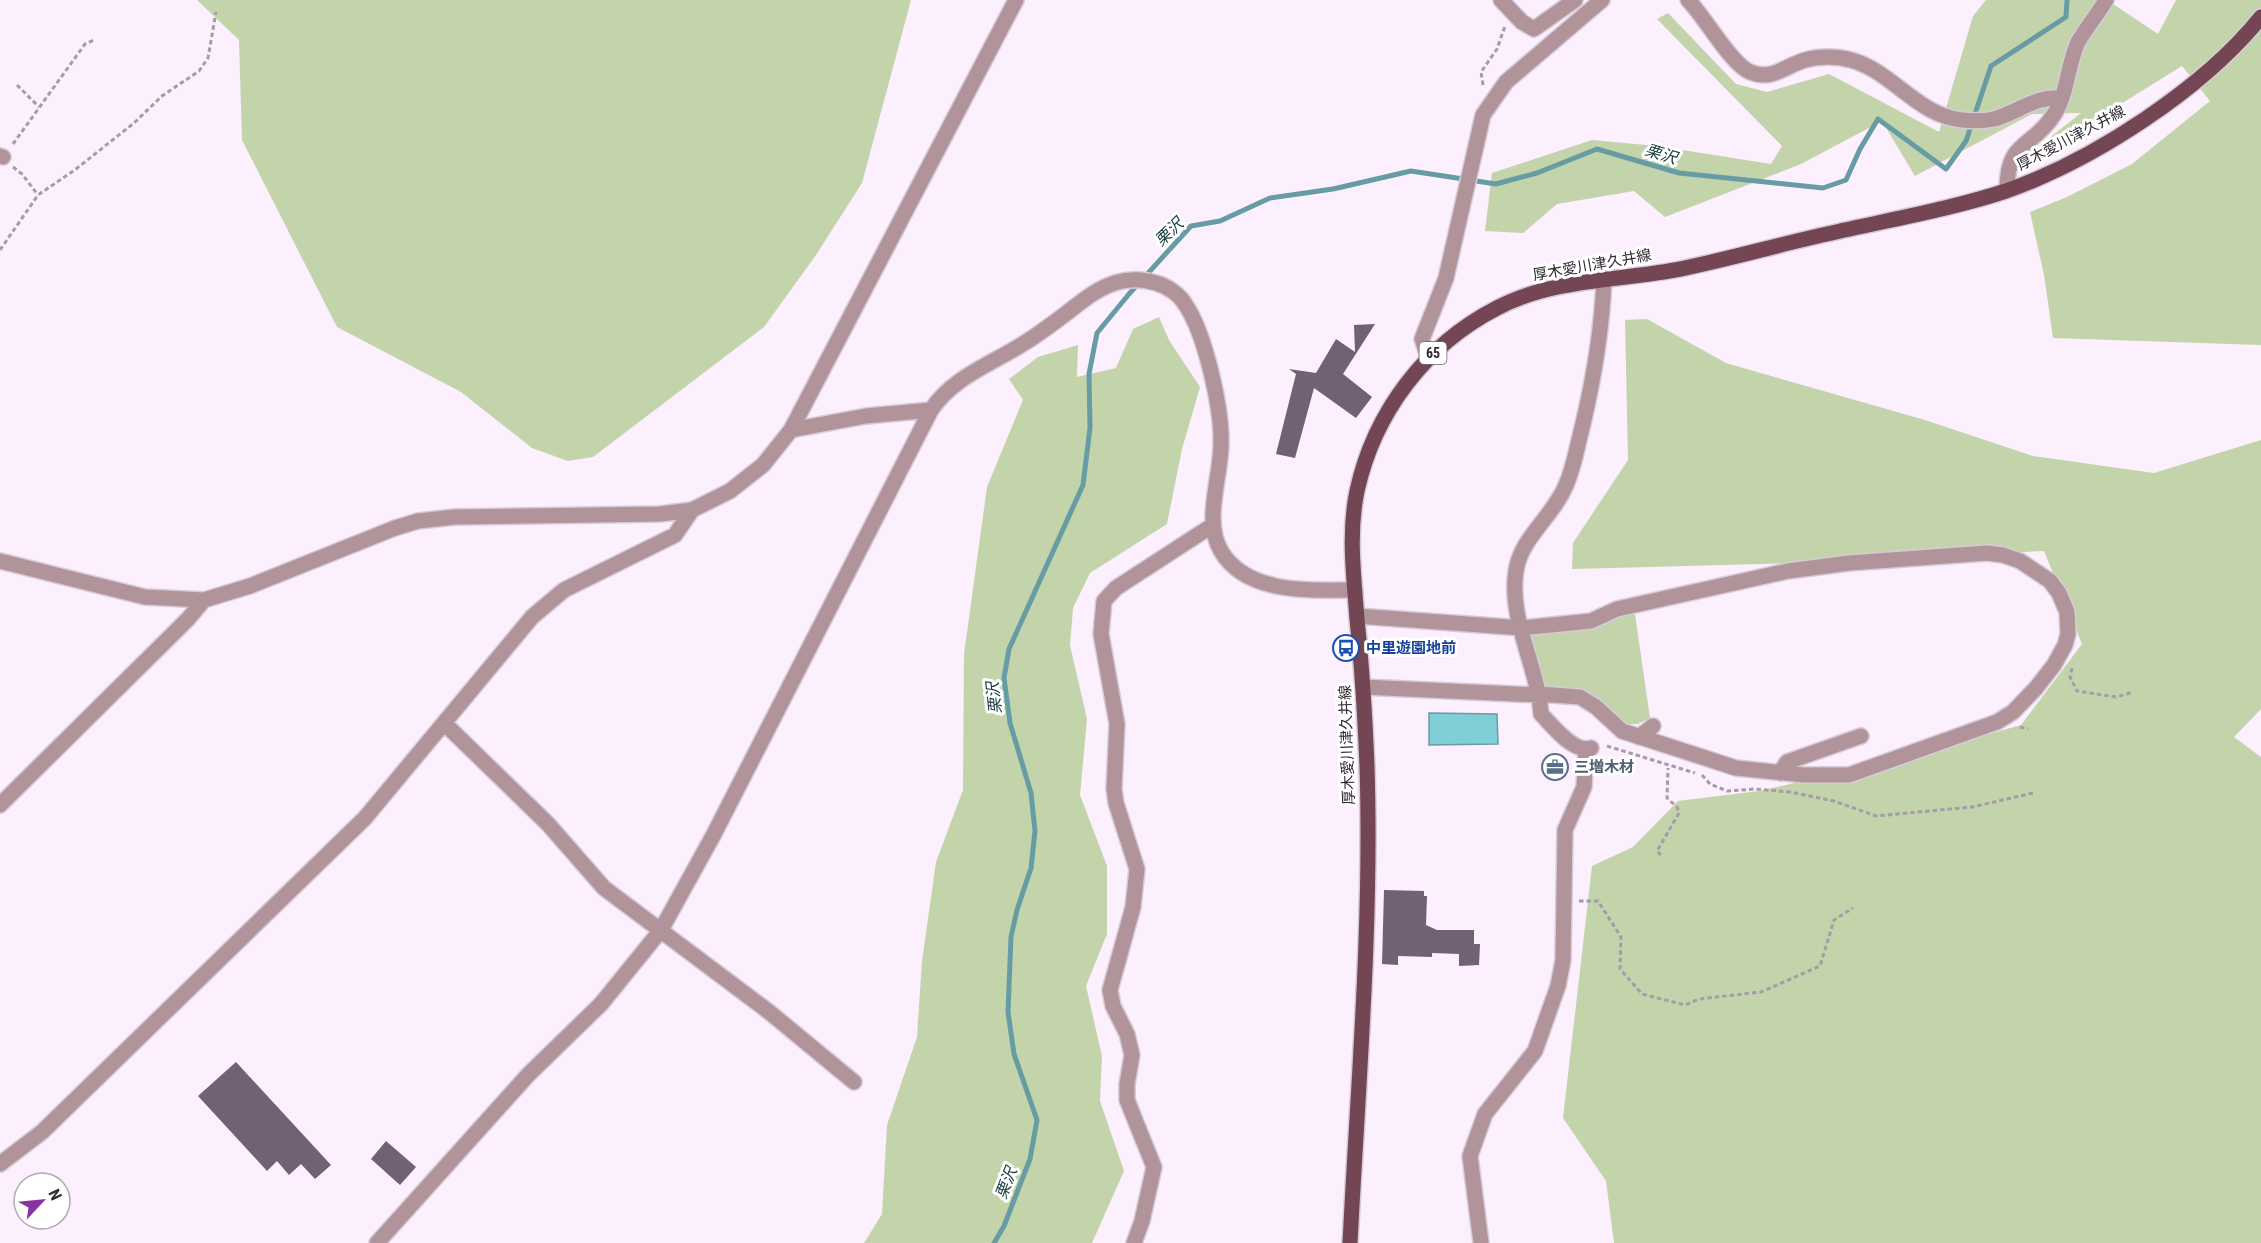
<svg xmlns="http://www.w3.org/2000/svg" width="2261" height="1243" font-family="'Roboto Condensed','Noto Sans JP',sans-serif">
	<rect width="100%" height="100%" fill="#fceffe"/>
	<!-- green -->
	<path fill="#c3d4ab" d="M197,0h714l-49,183 -46,72 -52,72 -171,130 -25,4 -36,-13 -71,-56 -124,-65 -95,-187 -3,-100z
		M1986,0h121l51,34 18,-34h85v345l-208,-7 -9,-63 -14,-63 37,-15 65,-33 78,-63 -28,-35 -137,85 -6,-5 42,-33 -49,1 -117,62 -33,-55 -81,43 -136,53 -31,-26 -77,13 -34,29 -38,-2 7,-58 100,-33 65,6 114,18 11,-18 -125,-127 11,-6 68,71 31,8 62,-18 110,58 34,-116z
		M1159,317l10,23 31,47 -18,62 -15,75 -77,49 -17,35 -3,37 17,74 -7,76 27,71v68l-21,52 16,70 -2,45 24,70 -32,72h-228l18,-29 5,-89 30,-88 5,-76 14,-99 27,-72 1,-136 23,-167 36,-87 -14,-21 29,-22 40,-12 -1,32 39,-9 17,-39z
		M1647,319l79,44 199,57 108,36 121,17 107,-33v269l-27,28 27,20v486h-647l-8,-62 -43,-63 29,-252 41,-19 45,-46 81,-10 138,-31 124,-35 61,-81 -38,-93 -242,12 -230,6 1,-26 55,-83 -3,-140z
		M1634,607l16,111 -12,6h-14c-26,-30 -39,-33 -78,-35l-15,-53 5,-8z"/>
	<!-- water -->
	<path fill="#80ced6" stroke="#689ca5" stroke-width="1.5" d="M1429,713l68,1 1,30 -69,1z"/>
	<g fill="none" stroke-linecap="round" stroke-linejoin="round">
		<!-- stream -->
		<path stroke="#689ca5" stroke-width="5" d="M994,1243l10,-17 26,-67 7,-39 -23,-66 -6,-42 3,-75 6,-27 14,-42 4,-37 -4,-38 -21,-70 -6,-45 5,-29 74,-164 7,-57 -1,-54 8,-41 32,-39 62,-68 29,-5 50,-23 63,-9 78,-18 85,13 41,-11 60,-24 82,24 144,15 23,-8 14,-31 18,-30 68,50 20,-28 25,-75 75,-49 1,-17"/>
	</g>
	<!-- building -->
	<path fill="#726075" d="M1375,324l-32,50 29,23 -16,21 -42,-30 -19,70 -19,-4 20,-80 -7,-5 27,4 20,-34 19,13 -1,-27z
		M1384,890l40,1v5h3l-1,29 11,5h37v14h6l-1,21 -20,1v-12l-27,-1v4l-34,-1v9l-16,-1z
		M236,1062l95,103 -16,14 -14,-15 -12,11 -12,-14 -10,10 -69,-75z
		M386,1141l30,26 -16,18 -29,-26z"/>
	<g fill="none" stroke-linecap="round" stroke-linejoin="round">
		<defs>
			<path id="minor" d="M1501,0l21,22 12,7 41,-29
				M1688,0c17,17 43,64 62,72 22,9 35,-6 55,-12 14,-4 32,-4 46,0 41,11 67,56 111,60 9,1 22,1 32,-1 25,-7 40,-23 68,-21
				M0,156l3,1
				M2007,190c0,-50 24,-41 46,-74 15,-22 14,-50 25,-74 8,-14 20,-28 28,-42
				M1428,357l-6,-18 24,-61 37,-163 23,-33 96,-82
				M791,430l225,-430
				M0,561l145,36 59,3 46,-14 145,-58 23,-7 37,-4 205,-3 32,-4 38,-19 33,-26 28,-35 75,-14 65,-6
				M1357,616l165,12 69,-7 26,-12 171,-38 61,-8 138,-10 16,2 17,6 30,20 9,12 8,19 1,22 -3,11 -11,20 -18,23 -23,24 -16,10 -148,53h-45l-68,-7 -114,-37 -26,-24 -16,-10 -41,-3
				M1363,687l176,8
				M444,723l104,101 56,64 164,123 86,71
				M1639,737l14,-11
				M1591,748c-17,6 -39,-23 -50,-34 -3,-47 -33,-96 -25,-143 5,-34 37,-54 50,-86 8,-18 11,-38 16,-57 12,-50 20,-98 22,-149
				M1780,773l7,-11 74,-26
				M0,805l188,-186 16,-19
				M0,1164l42,-32 323,-314 167,-201 32,-27 111,-55 17,-25
				M377,1243l151,-168 73,-71 60,-74 53,-96 217,-424c23,-34 61,-46 95,-68 19,-12 37,-26 55,-40 23,-18 47,-28 75,-19 11,3 23,11 29,21 20,29 37,104 36,140 0,34 -18,76 0,107 26,44 90,39 134,39
				M1134,1243l8,-22 12,-54 -27,-67v-16l5,-29 -5,-21 -14,-28 -3,-16 23,-83 4,-38 -21,-66 -2,-14 3,-65 -16,-90 3,-33 12,-13 97,-63
				M1481,1243l-11,-87 15,-42 50,-63 23,-65 5,-26 2,-130 19,-43 2,-37"/>
			<path id="major" d="M1350,1243c8,-159 22,-318 17,-477 -2,-49 -5,-98 -10,-147 -3,-42 -9,-85 0,-128 17,-78 68,-146 140,-183 55,-29 118,-27 178,-38 51,-10 102,-25 152,-36 60,-14 121,-24 179,-43 88,-31 197,-102 255,-174"/>
		</defs>
		<!-- minor casing -->
		<use href="#minor" stroke="#d7cbd9" stroke-width="18"/>
		<!-- major casing -->
		<use href="#major" stroke="#d7cbd9" stroke-width="18"/>
		<!-- path -->
		<path stroke="#a69ba8" stroke-width="3" stroke-dasharray="4.5 3" stroke-linecap="butt" d="M17,85l22,22
			M1483,85l-2,-13 16,-23 8,-23
			M13,144l72,-100 9,-4
			M13,167l9,7 16,21
			M0,250l38,-55 38,-26 58,-46 28,-27 37,-25 9,-13 8,-46
			M2072,668l-2,9 7,14 39,6 17,-5
			M2020,727l8,2
			M1607,746l88,27
			M1702,775l8,9 17,7 28,-2 35,3 44,9 42,15 96,-9 61,-14
			M1661,855l-4,-4 22,-38 -2,-6 -10,-9 1,-30
			M1579,901h19l23,36 -1,32 22,25 43,11 14,-6 62,-7 59,-26 14,-46 19,-12"/>
		<!-- minor -->
		<use href="#minor" stroke="#b0949a" stroke-width="15"/>
		<!-- major -->
		<use href="#major" stroke="#744552" stroke-width="15"/>
	</g>
	<!-- icons -->
	<defs>
		<symbol id="bus-ring" viewBox="-11 -11 22 22"><circle r="9.5" fill="#fff" stroke="#1a4fb4" stroke-width="1.5"/><path d="M-5-6H5V4H4V6H2V4H-2V6H-4V4H-5ZM-3.5-4V0h7V-4ZM-3.5 1.2v1.5H-2V1.2ZM2 1.2v1.5H3.5V1.2Z" fill="#1a4fb4"/></symbol>
		<symbol id="office-ring" viewBox="-11 -11 22 22"><circle r="9.5" fill="#fff" stroke="#5c6f8a" stroke-width="1.5"/><path d="M-6-3h4V-5.5h4V-3h4V5H-6ZM-1-4.5V-3h2v-1.5ZM-6 0V1H6V0Z" fill="#5c6f8a"/></symbol>
	</defs>
	<g fill-rule="evenodd">
		<use href="#bus-ring" x="1331" y="633" width="30" height="30"/>
		<use href="#office-ring" x="1540" y="752" width="30" height="30"/>
	</g>
	<g text-anchor="middle" dominant-baseline="central" stroke-width="6" stroke-linejoin="round" paint-order="stroke">
		<!-- shield labels -->
		<rect fill="#fff" stroke="#6f6970" stroke-width="1.5" x="1419.5" y="342" width="27" height="22" rx="4.5"/>
		<g font-size="14" font-weight="bold" fill="#312933">
			<text x="1433" y="353">65</text>
		</g>
		<!-- street labels -->
		<g font-size="15" fill="#312933" stroke="#fff">
			<text transform="translate(2071 138) rotate(-28)">厚木愛川津久井線</text>
			<text transform="translate(1592 265) rotate(-10)">厚木愛川津久井線</text>
			<text transform="translate(1347 745) rotate(-92)">厚木愛川津久井線</text>
		</g>
		<!-- transit labels -->
		<g font-size="15" font-weight="bold" fill="#164399" stroke="#fff" text-anchor="start">
			<text x="1366" y="648">中里遊園地前</text>
		</g>
		<!-- service labels -->
		<g font-size="15" font-weight="bold" fill="#4e5e75" stroke="#fff" text-anchor="start">
			<text x="1574" y="767">三増木材</text>
		</g>
		<!-- water labels -->
		<g font-size="16" font-style="italic" fill="#1a4043" stroke="#fff">
			<text transform="translate(1661 154) rotate(17)">栗沢</text>
			<text transform="translate(1169 232) rotate(-44)">栗沢</text>
			<text transform="translate(994 698) rotate(-96)">栗沢</text>
			<text transform="translate(1006 1183) rotate(-69)">栗沢</text>
		</g>
	</g>
	<!-- north arrow -->
	<g transform="translate(42 1201) rotate(64)"><circle r="28" fill="#ffffff" stroke="#ada9ad" stroke-width="1.5"/>
	<path d="M0-4.5L10 22L0 15L-10 22Z" fill="#8833a1"/>
	<text y="-9" font-size="16" font-weight="bold" text-anchor="middle" fill="#312933">N</text>
	</g>
</svg>
